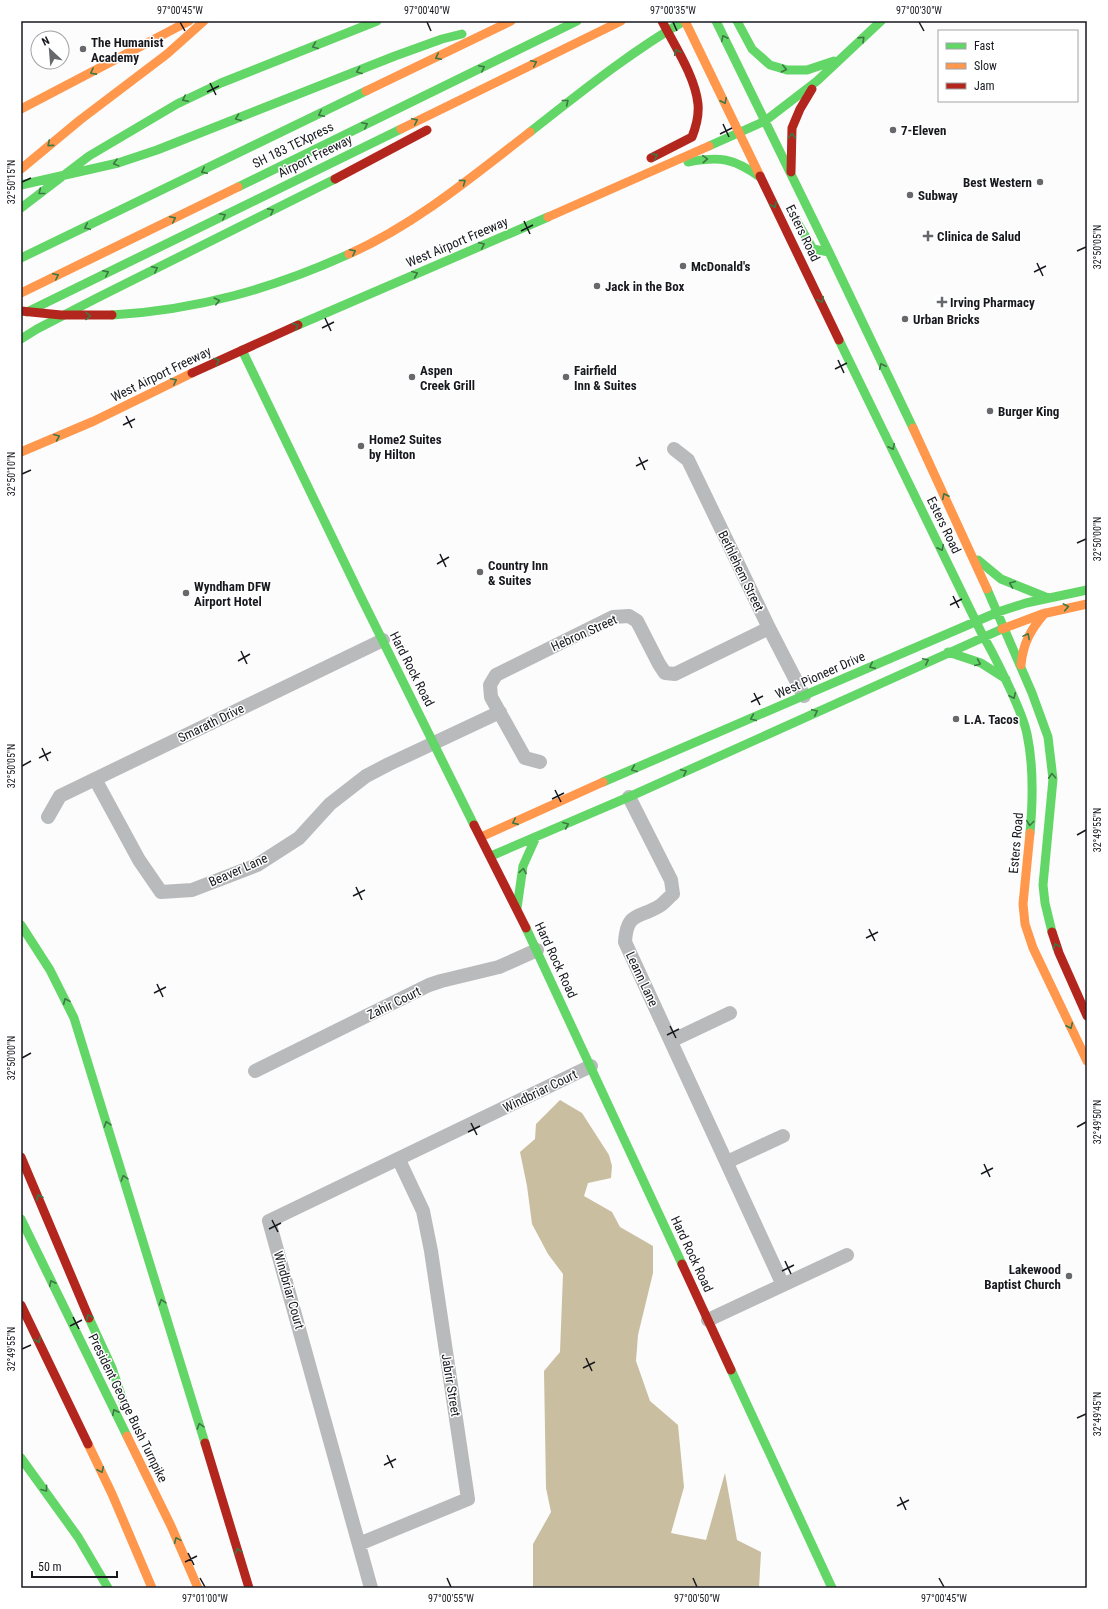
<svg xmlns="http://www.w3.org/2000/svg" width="1108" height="1609" font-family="'Roboto Condensed',sans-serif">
	<rect width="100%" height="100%" fill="#fcfcfc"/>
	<!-- water -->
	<path fill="#cabea0" d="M560,1100l22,13 27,42 3,11 -1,12 -23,5 -4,13 28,16 8,15 33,19v27l-15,62 -2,26 14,40 28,24 6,62 -13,46 35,7 19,-67 12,67 24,12 -2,36h-226v-44l18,-32 -5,-24 -2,-117 16,-19 3,-78 -15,-20 -16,-30 -5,-38 -7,-34 15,-13 1,-15z"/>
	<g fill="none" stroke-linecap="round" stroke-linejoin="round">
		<!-- street -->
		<path stroke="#b9babc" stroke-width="14" d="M674,449l14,11 81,168 35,68
			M540,762l-15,-4 -34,-61 -1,-12 6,-10 117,-58 16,-1 8,5 22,43 6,9 10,1 94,-46
			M95,779l44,81 22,32 31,-2 65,-25 42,-27 31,-34 36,-28 23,-12 111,-52
			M629,797l42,83 2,14c-4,3 -8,8 -12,11 -21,14 -34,5 -36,37l158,343
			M48,817l12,-21 323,-156
			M671,1041l59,-28
			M255,1071l174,-86 12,-4 58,-14 38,-17
			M727,1162l56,-26
			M708,1320l139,-65
			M359,1544l109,-45 -37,-248 -8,-40 -24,-51
			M371,1588l-102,-367 322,-155"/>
		<!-- fast -->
		<path stroke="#63d668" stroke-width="9" d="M716,21l113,231 84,176
			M737,21l15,28 18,16 17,5h20l27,-9
			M530,132c50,-39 99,-79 154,-111
			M709,146l56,-25 52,-40 64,-60
			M688,162c32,-6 45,-4 72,15
			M21,185l97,-22 39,-13 238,-94 47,-17 20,-5
			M238,187l339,-166
			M21,208l68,-52 88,-52 44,-21 156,-62
			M793,215l20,34 16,3
			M21,258l345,-167
			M27,312l374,-183
			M112,315c85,-5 160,-26 237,-61
			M298,325l250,-108
			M21,339l16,-10 60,-31 238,-119
			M839,340l144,296c11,18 19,36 28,55 6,14 13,28 16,43 7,33 6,66 3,99
			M242,350l119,247 113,228
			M978,560l23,19 47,19
			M987,589l45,104 16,44 5,42 -10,106 2,18 7,29
			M948,652l33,11 25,16
			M603,782l395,-170 28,-9 61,-13
			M491,856l140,-60 371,-167
			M517,908l6,-42 13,-29
			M21,925l29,45 24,48 131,425
			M526,928l156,336
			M21,1219l106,217
			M89,1318l23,50 12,36
			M731,1370l101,218
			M21,1458l57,79 30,51"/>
		<!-- slow -->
		<path stroke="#ff974d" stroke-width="9" d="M685,21l75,155
			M366,91l145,-70
			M21,109l168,-88
			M401,129l220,-108
			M21,169l59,-49 87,-66 37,-33
			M548,217l161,-71
			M349,254c67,-30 124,-78 181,-122
			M21,293l217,-106
			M913,428l74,161
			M21,452l73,-31 98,-48
			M1002,629l40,-15 45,-10
			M1021,665c2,-22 10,-36 24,-52
			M1030,833l-7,71 2,20 8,24 54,113
			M481,837l122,-55
			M127,1436l44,90 27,62
			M88,1444l24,50 40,94"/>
		<!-- jam -->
		<path stroke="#b3261e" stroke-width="9" d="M651,158l41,-21c4,-10 7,-22 6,-33 -3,-28 -24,-59 -36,-83
			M791,172l1,-44 8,-19 12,-20
			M760,176l79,164
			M335,179l92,-49
			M21,311l40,4h51
			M192,373l106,-48
			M474,825l52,103
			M1052,932l7,21 28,63
			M21,1157l68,161
			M682,1264l49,106
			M21,1305l67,139
			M205,1443l44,145"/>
	</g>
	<!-- one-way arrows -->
	<defs><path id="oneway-chevron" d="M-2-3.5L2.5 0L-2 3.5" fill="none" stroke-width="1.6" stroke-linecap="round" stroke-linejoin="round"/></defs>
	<g stroke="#3d7844">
		<use href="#oneway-chevron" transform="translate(724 38) rotate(-117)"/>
		<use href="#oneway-chevron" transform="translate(862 39) rotate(-44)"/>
		<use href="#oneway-chevron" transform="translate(315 46) rotate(158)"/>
		<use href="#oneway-chevron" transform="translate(677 52) rotate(-116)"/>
		<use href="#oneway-chevron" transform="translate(438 57) rotate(154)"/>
		<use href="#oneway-chevron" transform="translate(534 63) rotate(-26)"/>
		<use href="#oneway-chevron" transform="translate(482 68) rotate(-26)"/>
		<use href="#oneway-chevron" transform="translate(784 69) rotate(12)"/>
		<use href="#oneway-chevron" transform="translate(359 71) rotate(159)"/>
		<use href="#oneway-chevron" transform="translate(93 72) rotate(152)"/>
		<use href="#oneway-chevron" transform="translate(185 99) rotate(154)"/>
		<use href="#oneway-chevron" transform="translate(724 101) rotate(64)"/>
		<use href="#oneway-chevron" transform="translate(566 102) rotate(-39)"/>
		<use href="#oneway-chevron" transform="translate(321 114) rotate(154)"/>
		<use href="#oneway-chevron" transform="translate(238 118) rotate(159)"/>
		<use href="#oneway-chevron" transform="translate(415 121) rotate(-26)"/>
		<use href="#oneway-chevron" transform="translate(365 125) rotate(-26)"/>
		<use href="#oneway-chevron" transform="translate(792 136) rotate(-87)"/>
		<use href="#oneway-chevron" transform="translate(50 144) rotate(140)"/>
		<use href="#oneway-chevron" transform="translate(655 156) rotate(-26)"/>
		<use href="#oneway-chevron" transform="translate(705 159) rotate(-4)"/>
		<use href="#oneway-chevron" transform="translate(116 163) rotate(165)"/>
		<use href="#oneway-chevron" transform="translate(204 171) rotate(154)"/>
		<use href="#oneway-chevron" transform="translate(463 182) rotate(-36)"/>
		<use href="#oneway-chevron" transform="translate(41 192) rotate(141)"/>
		<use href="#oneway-chevron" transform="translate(774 205) rotate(64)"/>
		<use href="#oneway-chevron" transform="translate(271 211) rotate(-27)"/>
		<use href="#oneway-chevron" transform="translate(223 216) rotate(-26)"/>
		<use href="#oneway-chevron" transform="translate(173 219) rotate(-26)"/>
		<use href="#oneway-chevron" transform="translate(87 227) rotate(155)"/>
		<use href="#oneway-chevron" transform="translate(482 245) rotate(-24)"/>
		<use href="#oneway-chevron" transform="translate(353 252) rotate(-26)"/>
		<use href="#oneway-chevron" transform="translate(155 269) rotate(-27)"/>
		<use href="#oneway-chevron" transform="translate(106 273) rotate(-26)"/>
		<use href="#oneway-chevron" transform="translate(415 274) rotate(-23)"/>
		<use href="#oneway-chevron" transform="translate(56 276) rotate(-26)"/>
		<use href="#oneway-chevron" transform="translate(821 300) rotate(64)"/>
		<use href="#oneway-chevron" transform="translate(217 301) rotate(-13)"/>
		<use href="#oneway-chevron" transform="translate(88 316) rotate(1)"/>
		<use href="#oneway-chevron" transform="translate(296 326) rotate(-24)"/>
		<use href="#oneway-chevron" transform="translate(217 361) rotate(-24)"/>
		<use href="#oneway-chevron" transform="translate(882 366) rotate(-115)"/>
		<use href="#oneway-chevron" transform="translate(174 381) rotate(-27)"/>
		<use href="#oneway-chevron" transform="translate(57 437) rotate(-23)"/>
		<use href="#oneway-chevron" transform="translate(892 447) rotate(64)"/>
		<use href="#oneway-chevron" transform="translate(945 496) rotate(-116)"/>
		<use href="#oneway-chevron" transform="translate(941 548) rotate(64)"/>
		<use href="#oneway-chevron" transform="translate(1012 584) rotate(-158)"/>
		<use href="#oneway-chevron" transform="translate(1066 607) rotate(-11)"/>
		<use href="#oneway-chevron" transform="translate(1027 636) rotate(-62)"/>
		<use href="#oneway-chevron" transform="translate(926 661) rotate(-25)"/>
		<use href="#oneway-chevron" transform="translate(978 663) rotate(23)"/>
		<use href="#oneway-chevron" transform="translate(872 666) rotate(156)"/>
		<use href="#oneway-chevron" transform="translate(1013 696) rotate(65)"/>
		<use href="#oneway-chevron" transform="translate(815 712) rotate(-25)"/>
		<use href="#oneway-chevron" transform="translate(753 718) rotate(157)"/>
		<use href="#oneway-chevron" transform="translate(634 769) rotate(157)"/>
		<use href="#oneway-chevron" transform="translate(684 772) rotate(-25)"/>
		<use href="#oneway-chevron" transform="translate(1052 776) rotate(-93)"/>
		<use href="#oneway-chevron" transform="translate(515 822) rotate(156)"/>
		<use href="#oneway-chevron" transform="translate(1030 823) rotate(97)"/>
		<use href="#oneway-chevron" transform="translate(566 825) rotate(-23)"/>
		<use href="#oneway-chevron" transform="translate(523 871) rotate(-81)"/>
		<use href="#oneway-chevron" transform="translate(1056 946) rotate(-110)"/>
		<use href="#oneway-chevron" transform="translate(66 1001) rotate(-114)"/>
		<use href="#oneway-chevron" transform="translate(1070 1026) rotate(65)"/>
		<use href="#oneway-chevron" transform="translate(107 1124) rotate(-107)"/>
		<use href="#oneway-chevron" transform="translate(124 1178) rotate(-107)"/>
		<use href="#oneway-chevron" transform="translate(39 1197) rotate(-113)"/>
		<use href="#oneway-chevron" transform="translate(52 1283) rotate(-116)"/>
		<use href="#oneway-chevron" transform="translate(162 1302) rotate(-107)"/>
		<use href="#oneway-chevron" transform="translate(89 1317) rotate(-114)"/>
		<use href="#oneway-chevron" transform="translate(38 1340) rotate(64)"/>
		<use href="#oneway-chevron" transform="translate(115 1412) rotate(-116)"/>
		<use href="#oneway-chevron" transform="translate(200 1426) rotate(-107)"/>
		<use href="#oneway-chevron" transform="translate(101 1470) rotate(65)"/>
		<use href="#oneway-chevron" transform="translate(45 1489) rotate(52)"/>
		<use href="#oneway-chevron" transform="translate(177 1540) rotate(-114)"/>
		<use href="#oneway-chevron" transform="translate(238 1551) rotate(-107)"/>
	</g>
	<!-- ticks -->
	<path fill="none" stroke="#17191f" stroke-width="1.5" d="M180,22l5,9M427,22l4,9M673,22l4,9M919,22l5,9M210,83l6,12M207,92l12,-6M723,124l6,13M720,134l12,-6M22,182l9,-4M524,221l6,13M521,231l12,-6M1077,251l9,-4M1037,263l6,13M1034,272l12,-6M325,318l6,13M322,328l12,-6M838,360l6,13M835,369l12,-6M126,416l6,12M123,425l12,-6M639,457l6,13M636,466l12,-6M22,474l9,-4M1077,543l9,-4M440,554l6,13M437,564l12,-7M953,596l6,12M950,605l12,-6M241,651l6,13M238,661l12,-7M754,693l6,12M751,702l12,-6M42,748l6,13M39,758l12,-6M22,766l9,-5M555,790l6,12M552,799l12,-6M1077,835l9,-5M356,887l6,13M353,896l12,-6M869,929l6,12M866,938l12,-6M157,984l6,13M154,993l12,-6M670,1026l6,12M667,1035l12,-6M22,1058l9,-5M471,1123l6,12M1077,1127l9,-5M468,1132l12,-6M984,1164l6,13M981,1174l12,-6M272,1220l6,12M269,1229l12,-6M785,1261l6,13M782,1271l12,-6M73,1317l6,12M70,1326l12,-6M22,1349l9,-4M586,1358l6,13M583,1368l12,-6M1077,1418l9,-4M387,1455l6,13M384,1465l12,-6M900,1497l6,13M897,1506l12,-6M188,1553l6,12M185,1562l12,-6M200,1578l5,9M447,1578l4,9M693,1578l4,9M939,1578l5,9"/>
	<!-- markers -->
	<g fill="#67686c" stroke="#fff" stroke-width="1.5">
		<circle cx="83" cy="49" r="4"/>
		<circle cx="893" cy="130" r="4"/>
		<circle cx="1040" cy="182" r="4"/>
		<circle cx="910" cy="195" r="4"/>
		<path d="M926 230h4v4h4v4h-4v4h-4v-4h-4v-4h4z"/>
		<circle cx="683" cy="266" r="4"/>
		<circle cx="597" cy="286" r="4"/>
		<path d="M940 296h4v4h4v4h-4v4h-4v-4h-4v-4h4z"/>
		<circle cx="905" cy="319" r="4"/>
		<circle cx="412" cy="377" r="4"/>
		<circle cx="566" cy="377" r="4"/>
		<circle cx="990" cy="411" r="4"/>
		<circle cx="361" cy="446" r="4"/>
		<circle cx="480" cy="572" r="4"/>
		<circle cx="186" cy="593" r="4"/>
		<circle cx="956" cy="719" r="4"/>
		<circle cx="1069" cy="1276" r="4"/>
	</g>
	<g text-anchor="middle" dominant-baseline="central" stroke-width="3" stroke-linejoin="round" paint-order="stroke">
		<!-- poi labels -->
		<g font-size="13" font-weight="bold" fill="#17191f" stroke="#fff" text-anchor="start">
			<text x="91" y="42">The Humanist<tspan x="91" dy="15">Academy</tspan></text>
			<text x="901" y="130">7-Eleven</text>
			<text x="1032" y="182" text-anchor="end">Best Western</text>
			<text x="918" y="195">Subway</text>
			<text x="937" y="236">Clinica de Salud</text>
			<text x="691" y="266">McDonald's</text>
			<text x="605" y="286">Jack in the Box</text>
			<text x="950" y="302">Irving Pharmacy</text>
			<text x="913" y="319">Urban Bricks</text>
			<text x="420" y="370">Aspen<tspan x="420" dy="15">Creek Grill</tspan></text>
			<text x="574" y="370">Fairfield<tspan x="574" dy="15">Inn &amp; Suites</tspan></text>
			<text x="998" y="411">Burger King</text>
			<text x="369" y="439">Home2 Suites<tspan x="369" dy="15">by Hilton</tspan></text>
			<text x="488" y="565">Country Inn<tspan x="488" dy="15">&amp; Suites</tspan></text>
			<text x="194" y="586">Wyndham DFW<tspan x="194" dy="15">Airport Hotel</tspan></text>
			<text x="964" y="719">L.A. Tacos</text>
			<text x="1061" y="1269" text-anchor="end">Lakewood<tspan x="1061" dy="15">Baptist Church</tspan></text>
		</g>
		<!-- street labels -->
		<g font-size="13" fill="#17191f" stroke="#fff">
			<text transform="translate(293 145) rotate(-26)">SH 183 TEXpress</text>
			<text transform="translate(315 156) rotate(-26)">Airport Freeway</text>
			<text transform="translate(803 233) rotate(64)">Esters Road</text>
			<text transform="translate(457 242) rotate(-23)">West Airport Freeway</text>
			<text transform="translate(161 374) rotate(-26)">West Airport Freeway</text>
			<text transform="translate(944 525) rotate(64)">Esters Road</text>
			<text transform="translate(741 571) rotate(64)">Bethlehem Street</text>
			<text transform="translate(584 633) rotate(-24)">Hebron Street</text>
			<text transform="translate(412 669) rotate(63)">Hard Rock Road</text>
			<text transform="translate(820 675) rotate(-24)">West Pioneer Drive</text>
			<text transform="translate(211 723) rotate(-26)">Smarath Drive</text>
			<text transform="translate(1016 843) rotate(-85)">Esters Road</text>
			<text transform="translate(238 870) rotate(-24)">Beaver Lane</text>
			<text transform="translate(556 960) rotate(65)">Hard Rock Road</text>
			<text transform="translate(642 979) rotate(65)">Leann Lane</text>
			<text transform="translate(394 1003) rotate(-26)">Zahir Court</text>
			<text transform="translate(540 1091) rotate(-26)">Windbriar Court</text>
			<text transform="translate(692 1254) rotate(65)">Hard Rock Road</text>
			<text transform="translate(289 1290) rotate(74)">Windbriar Court</text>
			<text transform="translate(451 1385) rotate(81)">Jabrir Street</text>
			<text transform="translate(128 1408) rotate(64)">President George Bush Turnpike</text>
		</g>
	</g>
	<!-- border -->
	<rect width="1108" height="1609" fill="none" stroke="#ffffff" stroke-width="44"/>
	<!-- legend -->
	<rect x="938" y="30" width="140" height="72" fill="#ffffff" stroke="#a2a3a5"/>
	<rect x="946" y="43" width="20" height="6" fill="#63d668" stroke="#a2a3a5"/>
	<text x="974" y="50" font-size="12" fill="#17191f">Fast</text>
	<rect x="946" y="63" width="20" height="6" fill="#ff974d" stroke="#a2a3a5"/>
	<text x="974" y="70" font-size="12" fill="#17191f">Slow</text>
	<rect x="946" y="83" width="20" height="6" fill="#b3261e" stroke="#a2a3a5"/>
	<text x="974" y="90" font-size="12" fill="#17191f">Jam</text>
	<!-- north arrow -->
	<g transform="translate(50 50) rotate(334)"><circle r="19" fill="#ffffff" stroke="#a2a3a5"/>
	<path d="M0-3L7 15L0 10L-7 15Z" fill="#67686c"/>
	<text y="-6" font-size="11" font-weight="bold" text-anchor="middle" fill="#17191f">N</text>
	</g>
	<!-- scale -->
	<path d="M32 1571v6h85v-6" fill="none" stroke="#17191f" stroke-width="2"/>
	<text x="38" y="1571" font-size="12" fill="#17191f" stroke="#ffffff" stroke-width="3" paint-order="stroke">50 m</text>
	<rect x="22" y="22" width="1064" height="1565" fill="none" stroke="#17191f" stroke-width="1.5"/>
	<g font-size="10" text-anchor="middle" fill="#17191f">
		<text x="180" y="14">97°00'45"W</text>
		<text x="427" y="14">97°00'40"W</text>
		<text x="673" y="14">97°00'35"W</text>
		<text x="919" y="14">97°00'30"W</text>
		<text transform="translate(11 182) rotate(-90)" y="4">32°50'15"N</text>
		<text transform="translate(1097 247) rotate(-90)" y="4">32°50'05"N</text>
		<text transform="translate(11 474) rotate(-90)" y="4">32°50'10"N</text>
		<text transform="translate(1097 539) rotate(-90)" y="4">32°50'00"N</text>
		<text transform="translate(11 766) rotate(-90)" y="4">32°50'05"N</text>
		<text transform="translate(1097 830) rotate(-90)" y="4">32°49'55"N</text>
		<text transform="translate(11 1058) rotate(-90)" y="4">32°50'00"N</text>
		<text transform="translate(1097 1122) rotate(-90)" y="4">32°49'50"N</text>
		<text transform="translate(11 1349) rotate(-90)" y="4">32°49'55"N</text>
		<text transform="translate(1097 1414) rotate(-90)" y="4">32°49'45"N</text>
		<text x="205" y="1602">97°01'00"W</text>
		<text x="451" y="1602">97°00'55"W</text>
		<text x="697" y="1602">97°00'50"W</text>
		<text x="944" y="1602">97°00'45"W</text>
	</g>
</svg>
